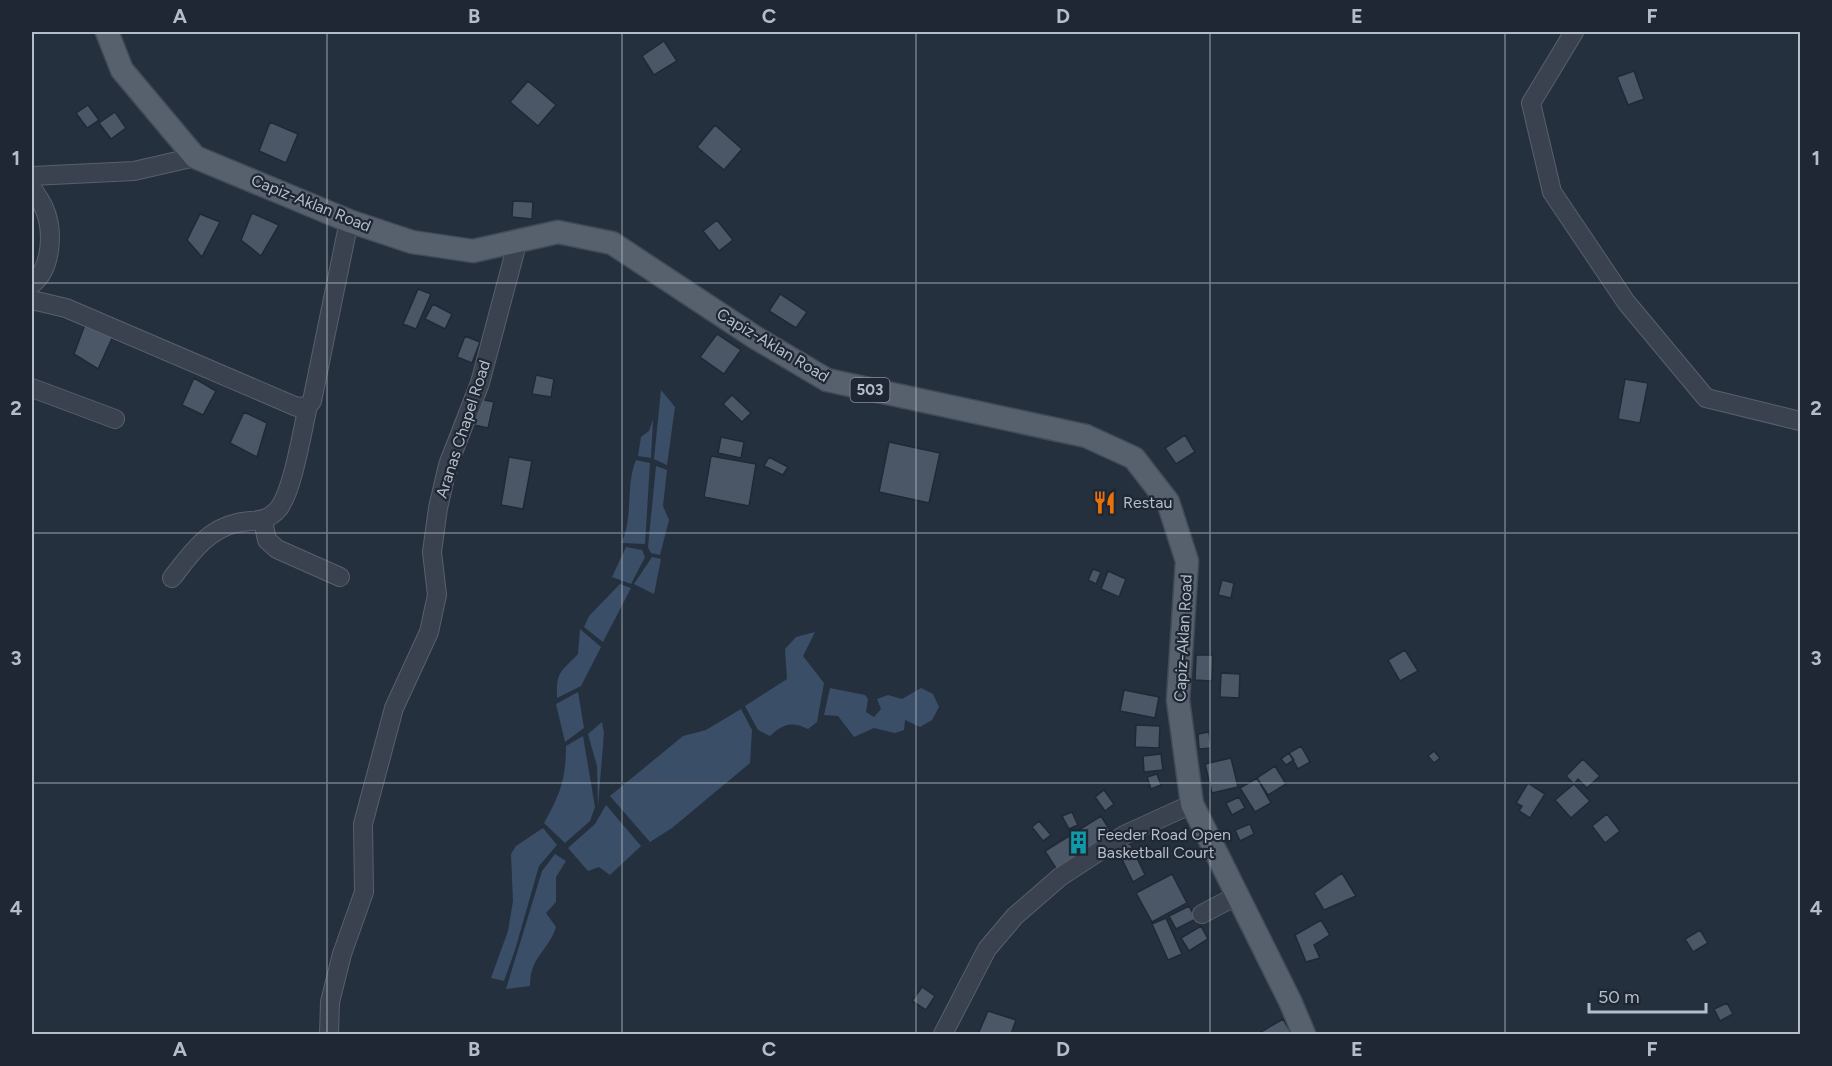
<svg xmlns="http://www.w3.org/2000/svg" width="1832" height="1066" font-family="Figtree,sans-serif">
	<rect width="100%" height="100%" fill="#25303e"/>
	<!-- water -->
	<path fill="#3b4e67" d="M661,390l14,17 -8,58 -13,-6z
		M653,419l-2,39 -13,-2 3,-19 8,-6z
		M636,460l14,3 -5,81 -24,-1c13,-24 4,-57 15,-83z
		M656,466l11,4 -4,36 6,14 -9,35 -9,-2 -3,-6z
		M626,547l16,3 3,7 -14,27 -19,-7z
		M652,557l9,2 -7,35 -20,-10z
		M620,584l11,4 -28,54 -19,-15 5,-11z
		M580,629l21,18 -20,39 -24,12c-1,-27 4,-26 21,-44z
		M815,632l-12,24 21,27 -7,39 -9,7c-17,-8 -25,-5 -38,7l-12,-6 -13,-24 42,-27 -2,-30 11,-12z
		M830,688l35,7 3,4 -2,13 8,5 7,-8 -4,-10 11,-4 14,4 19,-11 12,6 6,13 -7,13 -12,7 -15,-7 -1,10 -9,3 -21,-5 -20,9 -16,-21 -14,-1z
		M578,692l6,36 -19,14 -9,-38z
		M741,709l11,21 -2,33 -78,65 -22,14 -40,-46 73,-60 23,-6z
		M602,722l2,11 -6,73 -1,-40 -9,-32z
		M583,736l12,71 -5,14 -25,22 -21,-20c16,-28 22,-44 22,-77z
		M606,805l35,41 -31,29 -11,-8 -11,4 -20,-23 27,-24z
		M543,828l14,17 -18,21 -24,84 -11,31 -13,-3 17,-47 5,-30 -2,-47 5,-8z
		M555,854l11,7 -10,16v25l-10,11 10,14c-8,25 -26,29 -26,59l-24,3 36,-118z"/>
	<!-- building -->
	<path fill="#4b5767" stroke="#202935" stroke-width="1.5" d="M664,41l13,20 -23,14 -12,-19z
		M1634,71l10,28 -16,6 -11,-28z
		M528,81l28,24 -18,21 -28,-24z
		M88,105l11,15 -12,8 -11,-15z
		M115,112l11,16 -15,11 -12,-16z
		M270,122l28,12 -12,29 -27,-12z
		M715,125l27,24 -18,21 -27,-23z
		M513,201l20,1 -1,17 -20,-2z
		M252,213l27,12 -18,31 -20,-16z
		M200,214l20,8 -18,35 -15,-17z
		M717,220l16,20 -14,11 -16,-20z
		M418,289l13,5 -15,35 -13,-5z
		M780,294l27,18 -11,16 -27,-17z
		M433,304l19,10 -7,15 -20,-10z
		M87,319l27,15 -16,35 -24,-15z
		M717,334l24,16 -17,24 -24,-17z
		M465,336l15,6 -8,21 -15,-6z
		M536,375l18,4 -3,18 -19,-3z
		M194,378l22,13 -13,24 -21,-10z
		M1625,379l23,4 -8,40 -22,-4z
		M732,395l19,18 -9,9 -19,-18z
		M480,399l14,3 -6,26 -14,-3z
		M244,412l23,11 -10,34 -27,-14z
		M1185,435l10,17 -19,12 -11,-16z
		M721,437l23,5 -3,16 -23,-5z
		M889,442l51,11 -11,50 -50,-11z
		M711,456l45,8 -7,42 -45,-9z
		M509,457l23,4 -9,48 -22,-4z
		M769,457l19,10 -5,8 -19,-9z
		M1093,569l8,3 -5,12 -8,-4z
		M1108,571l18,8 -7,18 -18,-8z
		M1222,580l12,3 -3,15 -13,-3z
		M1405,650l13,21 -18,10 -12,-21z
		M1196,655h17l-1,26 -17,-1z
		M1221,673l19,1 -1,24 -19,-1z
		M1124,690l35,7 -4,21 -35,-7z
		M1136,725l24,1 -1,22 -24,-1z
		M1209,732l2,16 -12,1 -1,-15z
		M1301,746l9,16 -12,7 -9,-16z
		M1434,751l6,7 -6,5 -6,-7z
		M1289,753l5,7 -8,5 -5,-6z
		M1161,754l2,16 -19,2 -1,-16z
		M1231,758l7,29 -26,6 -7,-29z
		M1583,759l17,17 -13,12 -9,-9 -4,5 -8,-8z
		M1275,766l11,18 -18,11 -11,-17z
		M1157,774l4,11 -10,4 -4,-12z
		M1257,778l14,25 -16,9 -15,-24z
		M1528,783l17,11 -15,24 -11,-7 3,-5 -6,-3z
		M1574,784l16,17 -19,17 -16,-18z
		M1104,790l10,14 -9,7 -10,-14z
		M1239,797l6,11 -13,7 -6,-12z
		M1072,812l6,13 -9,4 -7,-13z
		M1607,814l13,17 -15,12 -13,-17z
		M1101,816l12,19 -56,35 -12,-19z
		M1039,821l12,14 -8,6 -11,-14z
		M1250,824l4,10 -14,7 -5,-11z
		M1130,843l15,32 -12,7 -16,-33z
		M1342,873l14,23 -32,14 -10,-17z
		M1172,874l15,29 -35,19 -16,-29z
		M1189,906l7,13 -20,10 -7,-13z
		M1166,918l16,36 -14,6 -16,-36z
		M1321,920l9,15 -16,10 6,13 -14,4 -11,-27z
		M1201,926l7,13 -19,12 -8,-13z
		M1700,930l8,13 -15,9 -8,-13z
		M922,987l13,9 -9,14 -14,-9z
		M1727,1003l6,11 -13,7 -6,-12z
		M988,1011l28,9 -5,14h-33z
		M1283,1019l9,15h-29l-2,-2z"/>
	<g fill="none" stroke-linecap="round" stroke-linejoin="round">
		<defs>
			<path id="minor" d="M1574,32l-43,71 21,89 74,110 80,96 94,23
				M32,176l102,-5 61,-14
				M32,188c4,6 9,13 12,20 10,22 8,61 -12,76
				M32,300l34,8 231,99 11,-1 4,-5 37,-180
				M32,388l83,31
				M263,521l4,19 10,9 63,28
				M172,578c17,-22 35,-49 65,-55 17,-4 29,1 42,-15 14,-19 23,-76 29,-102
				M1202,914l36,-19
				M329,1034l1,-32 12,-48 22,-62 -1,-68 31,-116 35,-76 8,-37 -5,-43 6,-44 10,-43 32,-82 38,-143
				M943,1034l44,-85 28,-33 45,-39 64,-42 68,-31"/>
			<path id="major" d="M107,32l15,38 73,87 154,64 63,21 61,9 85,-19 54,11 144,95 71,42 259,56 48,22 34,44 19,59 -9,139 14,104 98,197 14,33"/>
		</defs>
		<!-- minor casing -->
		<use href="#minor" stroke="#57606c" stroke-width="20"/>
		<!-- major casing -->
		<use href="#major" stroke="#424b57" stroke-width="25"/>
		<!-- minor -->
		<use href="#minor" stroke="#39424e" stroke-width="18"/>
		<!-- major -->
		<use href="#major" stroke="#57616e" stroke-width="22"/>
	</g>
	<!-- grid -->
	<path fill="none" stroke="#b5bdc9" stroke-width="1.5" stroke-opacity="0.55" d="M327,32v1002M622,32v1002M916,32v1002M1210,32v1002M1505,32v1002M32,283h1768M32,533h1768M32,783h1768"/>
	<!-- icons -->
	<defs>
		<symbol id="restaurant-bare" viewBox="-9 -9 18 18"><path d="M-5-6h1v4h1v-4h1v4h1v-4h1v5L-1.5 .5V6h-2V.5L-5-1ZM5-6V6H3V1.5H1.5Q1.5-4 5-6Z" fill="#e8710a" stroke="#1e2733" stroke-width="2.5" paint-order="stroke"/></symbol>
		<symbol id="building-bare" viewBox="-9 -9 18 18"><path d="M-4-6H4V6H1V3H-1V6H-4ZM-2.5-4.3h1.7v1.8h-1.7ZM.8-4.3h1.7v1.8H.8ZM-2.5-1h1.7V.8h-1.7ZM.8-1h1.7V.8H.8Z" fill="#0f9aa8" stroke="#1e2733" stroke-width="2.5" paint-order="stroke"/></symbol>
	</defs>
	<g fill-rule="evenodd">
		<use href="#restaurant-bare" x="1088" y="486" width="33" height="33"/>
		<use href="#building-bare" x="1062" y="826" width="33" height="33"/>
	</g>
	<g text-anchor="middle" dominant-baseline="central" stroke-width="4.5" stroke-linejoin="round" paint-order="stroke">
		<!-- shield labels -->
		<rect fill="#1e2733" stroke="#88909c" stroke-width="1.5" x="850.5" y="378" width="39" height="24" rx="4.5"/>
		<g font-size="15" font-weight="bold" fill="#b5bdc9">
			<text x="870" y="390">503</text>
		</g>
		<!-- street labels -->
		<g font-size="16" fill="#b5bdc9" stroke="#1e2733">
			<text transform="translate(311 203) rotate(22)">Capiz-Aklan Road</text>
			<text transform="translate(773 345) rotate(31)">Capiz-Aklan Road</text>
			<text transform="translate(463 429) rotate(-72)">Aranas Chapel Road</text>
			<text transform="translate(1183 638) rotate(-87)">Capiz-Aklan Road</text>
		</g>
		<!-- poi labels -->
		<g font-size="16" fill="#b5bdc9" stroke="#1e2733" text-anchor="start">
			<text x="1123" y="502">Restau</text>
			<text x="1097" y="834">Feeder Road Open<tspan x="1097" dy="18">Basketball Court</tspan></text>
		</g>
	</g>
	<!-- border -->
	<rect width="1832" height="1066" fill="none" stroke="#1e2733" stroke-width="66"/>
	<!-- scale -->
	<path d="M1589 1003v9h117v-9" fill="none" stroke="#b5bdc9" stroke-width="3"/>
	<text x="1598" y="1003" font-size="18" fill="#b5bdc9" stroke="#1e2733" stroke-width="4.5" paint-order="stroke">50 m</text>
	<rect x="33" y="33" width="1766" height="1000" fill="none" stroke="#b5bdc9" stroke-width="2"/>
	<g font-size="20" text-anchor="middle" font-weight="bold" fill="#b5bdc9">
		<text x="180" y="23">A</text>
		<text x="474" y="23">B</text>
		<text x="769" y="23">C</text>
		<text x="1063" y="23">D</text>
		<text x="1357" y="23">E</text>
		<text x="1652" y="23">F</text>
		<text x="16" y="165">1</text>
		<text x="1816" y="165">1</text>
		<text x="16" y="415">2</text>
		<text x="1816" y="415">2</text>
		<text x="16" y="665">3</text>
		<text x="1816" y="665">3</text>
		<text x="16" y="915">4</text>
		<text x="1816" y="915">4</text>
		<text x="180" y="1056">A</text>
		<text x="474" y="1056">B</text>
		<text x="769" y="1056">C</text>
		<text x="1063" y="1056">D</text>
		<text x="1357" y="1056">E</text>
		<text x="1652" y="1056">F</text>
	</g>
</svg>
